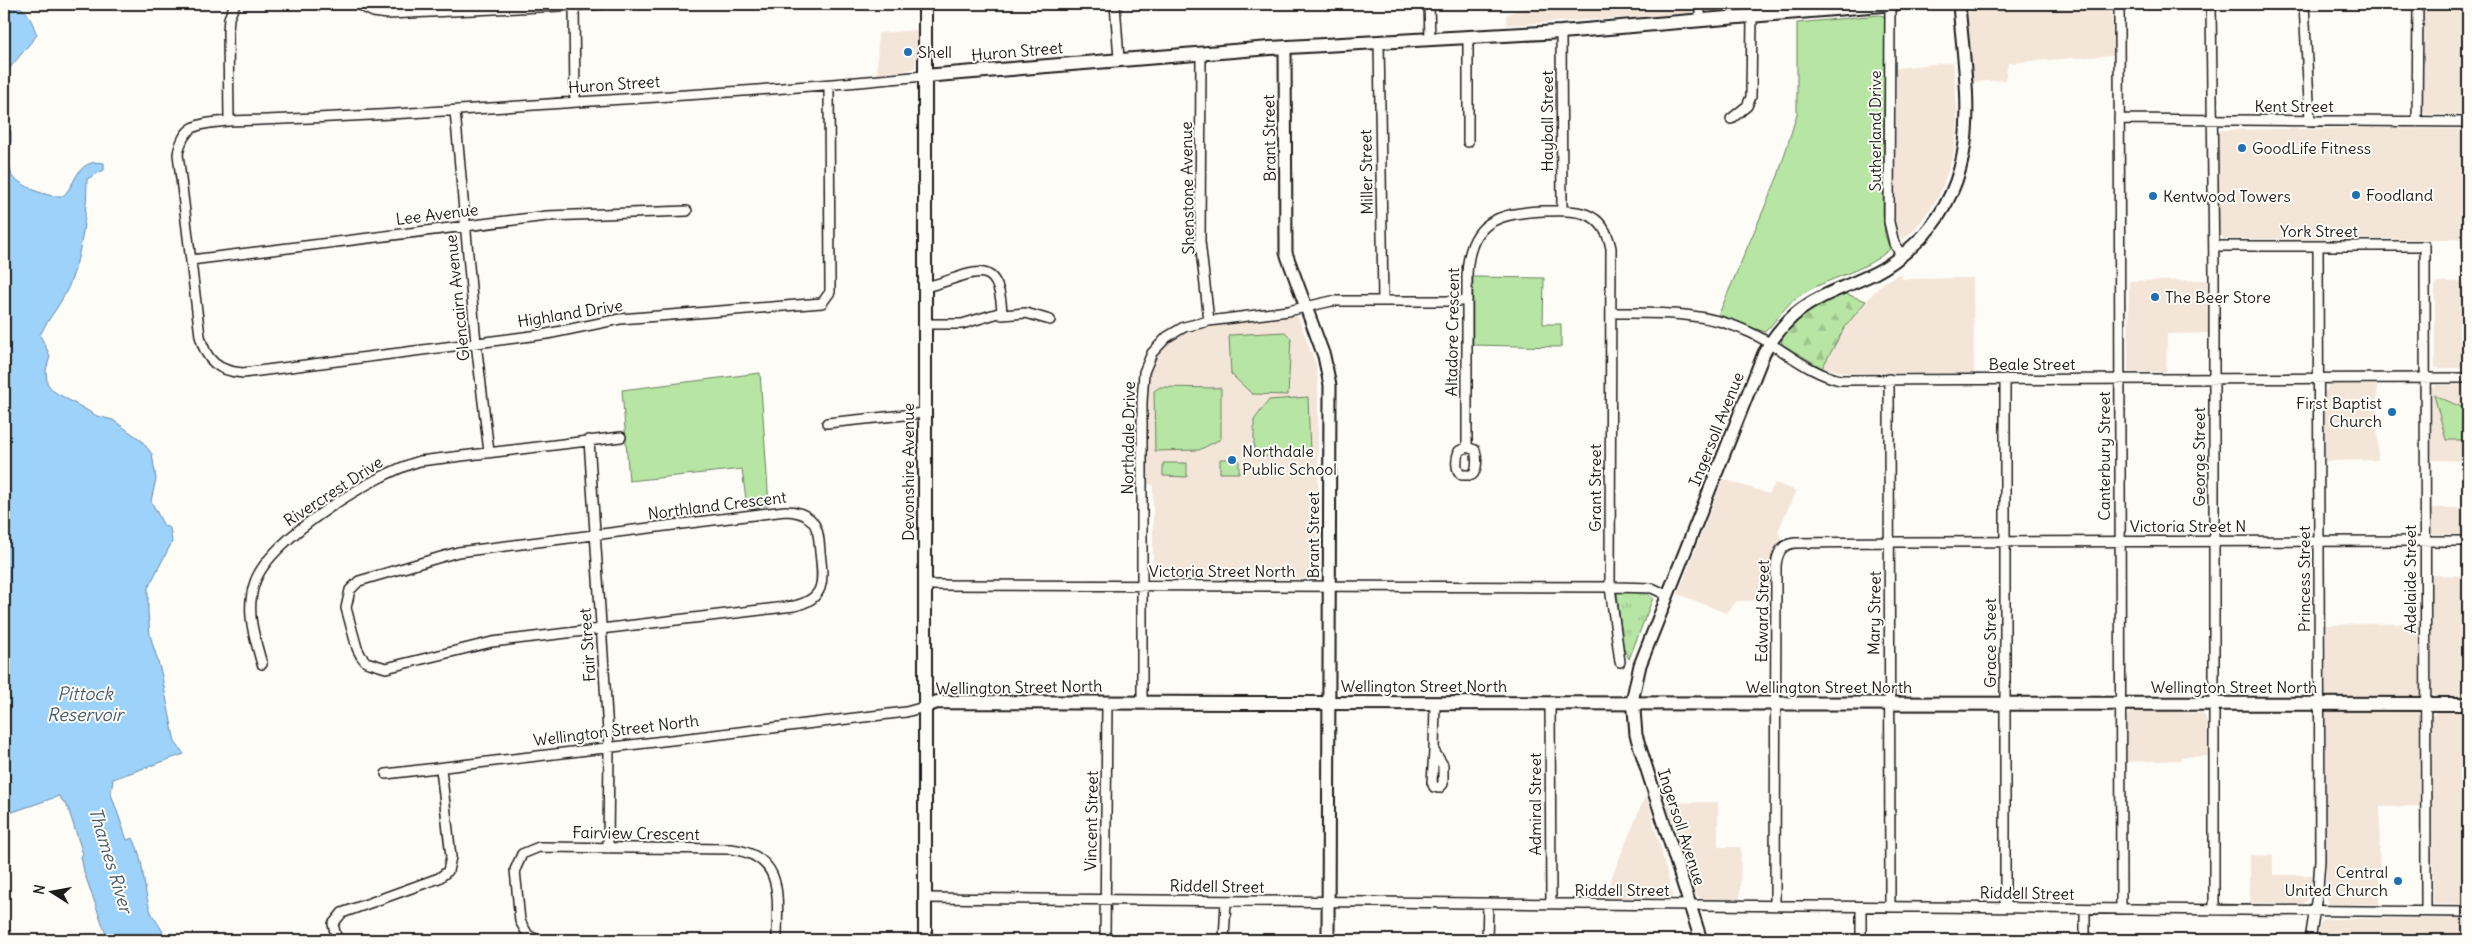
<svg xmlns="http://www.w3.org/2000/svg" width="2472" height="944" font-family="Delius,sans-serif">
	<defs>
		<pattern id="grass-tufts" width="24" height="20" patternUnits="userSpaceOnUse" patternTransform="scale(1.25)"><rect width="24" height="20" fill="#b7e5a4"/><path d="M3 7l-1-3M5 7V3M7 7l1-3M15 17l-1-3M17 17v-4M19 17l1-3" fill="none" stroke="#9dc48d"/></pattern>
		<pattern id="forest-firs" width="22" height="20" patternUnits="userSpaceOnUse" patternTransform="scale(1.25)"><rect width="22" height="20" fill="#b7e5a4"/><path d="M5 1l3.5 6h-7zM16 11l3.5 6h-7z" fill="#9dc48d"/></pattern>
	</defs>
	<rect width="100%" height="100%" fill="#fdfcf7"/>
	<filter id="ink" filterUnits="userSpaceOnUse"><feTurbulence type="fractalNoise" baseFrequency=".02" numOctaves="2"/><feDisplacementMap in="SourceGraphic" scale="10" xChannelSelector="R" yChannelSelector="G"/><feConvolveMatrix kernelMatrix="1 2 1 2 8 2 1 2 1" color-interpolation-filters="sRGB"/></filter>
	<g filter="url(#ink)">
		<!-- built -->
		<path fill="#f4e5d9" d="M1530,4h163v4l-3,5 -5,1 -178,11 -1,-10z
			M1995,4h117l1,51 -105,8 -3,17 -34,2 -4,-68 9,-8z
			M2424,4h44v111l-42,-1 -3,-3z
			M917,30l-2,37 -5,3 -33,4 1,-41z
			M1953,62l5,60 -5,35 -15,41 -22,30 -13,12 -8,-13 1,-159z
			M2361,128l107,1v110h-243l-4,-2 -2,-6v-97l2,-4z
			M1901,273l1,6 71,-1 1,95h-127l-25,-5 31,-53 31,-33z
			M2207,280l1,53 -41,1 -1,38h-38l1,-91z
			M2438,282h30v86h-33v-82z
			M1297,315l19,50 2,17v197l-165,-1v-94h-7l1,-95 3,-20 4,-9 15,-18 19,-11 16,-4z
			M2333,384l44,1 1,75 -53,1v-68l3,-7z
			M2436,385h32v76l-36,-1v-73z
			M1723,479l46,15 6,-11 21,8 -18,40 4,10 -10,12v47l-35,1 -11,12 -48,-19z
			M2431,508h37v26h-36z
			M2432,575l36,1v120h-32l-4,-3z
			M2419,623v183l-39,1 -1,97h-50l-3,-6v-273z
			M2136,711l67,2 4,8 1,35 -27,1 -1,3 -54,2 1,-44 3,-5z
			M2436,712h32v193l-35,-1 -2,-186z
			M1646,794l27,102 -6,2h-64z
			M1718,802v45h23l-1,52h-38l-6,-3 -30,-93z
			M2250,855l23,1v19h40l-6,25 -5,4 -52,-1z
			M2468,918v22h-151l3,-16 4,-5z"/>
		<!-- grass -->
		<path fill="url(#grass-tufts)" stroke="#6a8060" d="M1643,591l10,7 -24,61 -6,-12 -6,-53 2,-2z"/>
		<!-- forest -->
		<path fill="url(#forest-firs)" stroke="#6a8060" d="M1843,293l23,8 -21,26 -23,41 -40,-24c-5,-22 45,-44 61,-51z"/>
		<!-- park -->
		<path fill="#b7e5a4" stroke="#6a8060" d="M1879,15l5,1 1,4 -2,193 2,22 5,14c-25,23 -61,28 -90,46 -15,10 -23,25 -35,37l-47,-16 60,-140 19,-62v-91z
			M1473,277l71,1 -1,46h18v23l-88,-2z
			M1285,332l6,6 -3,57 -36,-1 -21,-20 -2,-39z
			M760,373l9,132 -22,3 -5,-39 -113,12 -7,-91z
			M1160,387l61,1v51l-22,11 -44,1 -1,-60z
			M2434,395l34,15v30h-22z
			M1308,397l2,57 -4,2 -52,1v-37l15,-20z
			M1220,459h19v14h-19z
			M1163,463h24v14l-24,-1z"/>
		<!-- water -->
		<path fill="#9dd2fb" stroke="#6989a2" d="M4,4c22,0 25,11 33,31l-33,40z
			M4,105l1,16 6,11v10l-4,13 5,22c16,11 31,20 51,19 14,-12 13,-38 41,-33v7l-17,9c0,33 -6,84 -21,113 -7,15 -19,28 -26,43l10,21 -4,14 1,13 6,8 44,25 16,4 28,20 11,14 4,25 -5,22 13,25 6,2 2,14 -24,46v25l2,22 11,37 14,70 9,12 -71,25 -2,15 16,46 6,-2c12,23 9,50 18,74 4,9 13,18 15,28h-58l-24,-68 -3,-16 2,-2 -15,-46 -9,-12 -55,19z"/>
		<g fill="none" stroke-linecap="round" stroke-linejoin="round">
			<defs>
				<path id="minor" d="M357,4l16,8 15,2 214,-10
					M1115,4l4,55
					M1429,4l1,35
					M1700,4v17
					M1890,4l-1,218 5,21 7,12
					M2119,4l2,905
					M2211,4l3,269v637
					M2304,4l6,117
					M574,6l1,96
					M1561,32l1,178
					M1468,37v105
					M1379,42l4,259
					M1201,54l-1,187 9,80
					M829,85l1,207 -8,11 -202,16 -73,15 -304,39c-25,-2 -37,-12 -43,-37l-22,-182c6,-32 23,-30 51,-33 116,-3 232,-11 348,-19 116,-7 232,-15 347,-26
					M455,111l21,232 13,109
					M1731,119l16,-13 4,-9 1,-80
					M2119,119l349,3
					M229,121l-1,-90 1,-13 6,-14
					M2417,122l1,-118
					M2214,246h211l1,665
					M191,260l356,-44 140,-5
					M924,287c41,-7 76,-41 78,28l24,-2 24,7
					M1611,313c48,0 94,-2 138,19 32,14 56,40 91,48l628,-2
					M924,324h38l40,-12
					M1889,379l1,528
					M2005,379v528
					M827,423l97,-10
					M589,440l20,307 -1,101
					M1467,447v-172c2,-53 30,-62 76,-64 34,-1 60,-2 68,37l-1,339 10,75
					M1467,447l8,3c2,7 3,20 -3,25h-10c-7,-4 -6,-17 -3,-24z
					M785,511c9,0 18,2 25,8 9,8 9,22 10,33 3,27 7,47 -26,54l-302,36 -106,26 -20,-6 -5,-6 -4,-8 -11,-40 4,-18 9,-9 99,-29z
					M924,585l691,2 37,1 15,7
					M262,664c-8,-28 -17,-54 -7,-82 15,-44 121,-109 165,-121l201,-24
					M1142,701v-299l2,-30 8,-19 15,-16 17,-10 25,-6 79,-10 44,-10h134
					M1550,703l1,201
					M1434,751l-2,31 2,5 5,1 4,-4v-19l-9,-14 1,-48
					M386,774l520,-62 18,-5
					M925,898l1543,14
					M1775,905l1,-339c1,-13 6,-22 19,-23l95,-1 578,-1
					M1861,907v33
					M2085,909v31
					M337,940l-4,-16 9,-11 97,-35 9,-7 3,-14 -10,-88
					M537,940l-9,-5 -8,-14 -5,-51 7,-16 17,-7 192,2c55,7 46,49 46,91
					M1105,940l2,-238
					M1224,940l2,-38
					M1487,940l1,-36
					M2310,940l8,-51 2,-29 -2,-614"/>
				<path id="tertiary" d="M1285,47l1,206 38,103 6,29 -2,555
					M1701,940l-65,-205 -3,-38 7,-32 124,-312c32,-54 59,-55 111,-80 18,-9 34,-23 48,-37 62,-68 42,-150 36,-232"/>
				<path id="secondary" d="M924,76l346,-28 291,-16 333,-28
					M924,707l13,-5 305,1 1226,1
					M925,940v-936"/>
			</defs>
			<!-- minor casing -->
			<use href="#minor" stroke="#1c1c1c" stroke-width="12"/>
			<!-- tertiary casing -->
			<use href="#tertiary" stroke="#1c1c1c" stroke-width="15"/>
			<!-- secondary casing -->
			<use href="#secondary" stroke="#1c1c1c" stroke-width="16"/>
			<!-- minor -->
			<use href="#minor" stroke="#fdfcf7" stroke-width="9"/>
			<!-- tertiary -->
			<use href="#tertiary" stroke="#fdfcf7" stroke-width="11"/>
			<!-- secondary -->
			<use href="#secondary" stroke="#fdfcf7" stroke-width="12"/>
		</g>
	</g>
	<!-- markers -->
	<g fill="#1f6fb2" stroke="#fdfcf7" stroke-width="2">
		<circle cx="908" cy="52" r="5"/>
		<circle cx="2242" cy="148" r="5"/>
		<circle cx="2356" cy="195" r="5"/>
		<circle cx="2153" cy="196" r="5"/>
		<circle cx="2155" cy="297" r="5"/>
		<circle cx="2392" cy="412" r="5"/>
		<circle cx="1232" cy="460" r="5"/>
		<circle cx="2398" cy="881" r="5"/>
	</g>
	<g text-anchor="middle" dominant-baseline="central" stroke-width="4" stroke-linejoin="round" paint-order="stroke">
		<!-- street labels -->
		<g font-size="16" fill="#1c1c1c" stroke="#fdfcf7">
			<text transform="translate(1017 51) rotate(-5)">Huron Street</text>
			<text transform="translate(614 84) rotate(-4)">Huron Street</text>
			<text x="2294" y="106">Kent Street</text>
			<text transform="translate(1547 121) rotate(-90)">Hayball Street</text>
			<text transform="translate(1875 131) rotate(-90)">Sutherland Drive</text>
			<text transform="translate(1269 138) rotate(-91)">Brant Street</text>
			<text transform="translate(1366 172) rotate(-91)">Miller Street</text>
			<text transform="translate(1187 188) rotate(-91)">Shenstone Avenue</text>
			<text transform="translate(437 214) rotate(-7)">Lee Avenue</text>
			<text x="2319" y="231">York Street</text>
			<text transform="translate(457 298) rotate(-96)">Glencairn Avenue</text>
			<text transform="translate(570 313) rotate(-9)">Highland Drive</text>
			<text transform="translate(1452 332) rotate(-89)">Altadore Crescent</text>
			<text x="2032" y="364">Beale Street</text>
			<text transform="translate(1716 429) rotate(-68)">Ingersoll Avenue</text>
			<text transform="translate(1128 438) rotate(-89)">Northdale Drive</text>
			<text transform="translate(2104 456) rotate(-90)">Canterbury Street</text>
			<text transform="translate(2199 457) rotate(-90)">George Street</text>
			<text transform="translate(908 472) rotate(-90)">Devonshire Avenue</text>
			<text transform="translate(1595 488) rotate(-90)">Grant Street</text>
			<text transform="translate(333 491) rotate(-33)">Rivercrest Drive</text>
			<text transform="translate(717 505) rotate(-7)">Northland Crescent</text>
			<text x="2188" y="526">Victoria Street N</text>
			<text transform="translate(1313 535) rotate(-90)">Brant Street</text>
			<text x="1222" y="571">Victoria Street North</text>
			<text transform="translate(2304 579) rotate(-90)">Princess Street</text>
			<text transform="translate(2410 579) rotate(-90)">Adelaide Street</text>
			<text transform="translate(1762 611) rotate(-89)">Edward Street</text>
			<text transform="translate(1874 613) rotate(-89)">Mary Street</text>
			<text transform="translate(1990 643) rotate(-90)">Grace Street</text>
			<text transform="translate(587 645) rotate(-94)">Fair Street</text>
			<text x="1424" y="686">Wellington Street North</text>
			<text transform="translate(1019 687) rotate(-1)">Wellington Street North</text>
			<text x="1829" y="687">Wellington Street North</text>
			<text x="2234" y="687">Wellington Street North</text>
			<text transform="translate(616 730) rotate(-7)">Wellington Street North</text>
			<text transform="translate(1535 804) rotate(-90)">Admiral Street</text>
			<text transform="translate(1091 821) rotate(-89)">Vincent Street</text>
			<text transform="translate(1682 827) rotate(72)">Ingersoll Avenue</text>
			<text transform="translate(636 833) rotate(1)">Fairview Crescent</text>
			<text transform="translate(1217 886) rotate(1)">Riddell Street</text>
			<text x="1622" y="890">Riddell Street</text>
			<text transform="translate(2027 893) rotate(1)">Riddell Street</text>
		</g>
		<!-- poi labels -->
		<g font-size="16" fill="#1c1c1c" stroke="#fdfcf7" text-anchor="start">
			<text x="918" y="52">Shell</text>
			<text x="2252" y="148">GoodLife Fitness</text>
			<text x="2366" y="195">Foodland</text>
			<text x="2163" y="196">Kentwood Towers</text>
			<text x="2165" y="297">The Beer Store</text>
			<text x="2382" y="403" text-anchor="end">First Baptist<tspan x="2382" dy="18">Church</tspan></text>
			<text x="1242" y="451">Northdale<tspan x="1242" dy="18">Public School</tspan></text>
			<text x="2388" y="872" text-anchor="end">Central<tspan x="2388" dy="18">United Church</tspan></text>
		</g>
		<!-- water labels -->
		<g font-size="18" font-style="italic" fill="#495c6a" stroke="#fdfcf7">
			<text x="85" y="693">Pittock<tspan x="85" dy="21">Reservoir</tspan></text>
			<text transform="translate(111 860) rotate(73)">Thames River</text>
		</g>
	</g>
	<!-- margin -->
	<rect width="2472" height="944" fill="none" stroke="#fdfcf7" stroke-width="20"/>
	<rect x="10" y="10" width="2452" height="924" fill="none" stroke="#1c1c1c" stroke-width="2" filter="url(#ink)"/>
	<!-- north arrow -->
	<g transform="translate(52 892) rotate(281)" stroke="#fdfcf7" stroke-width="4" paint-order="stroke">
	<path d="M0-4L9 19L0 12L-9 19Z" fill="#1c1c1c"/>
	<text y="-8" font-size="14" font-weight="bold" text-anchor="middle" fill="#1c1c1c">N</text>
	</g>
</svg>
